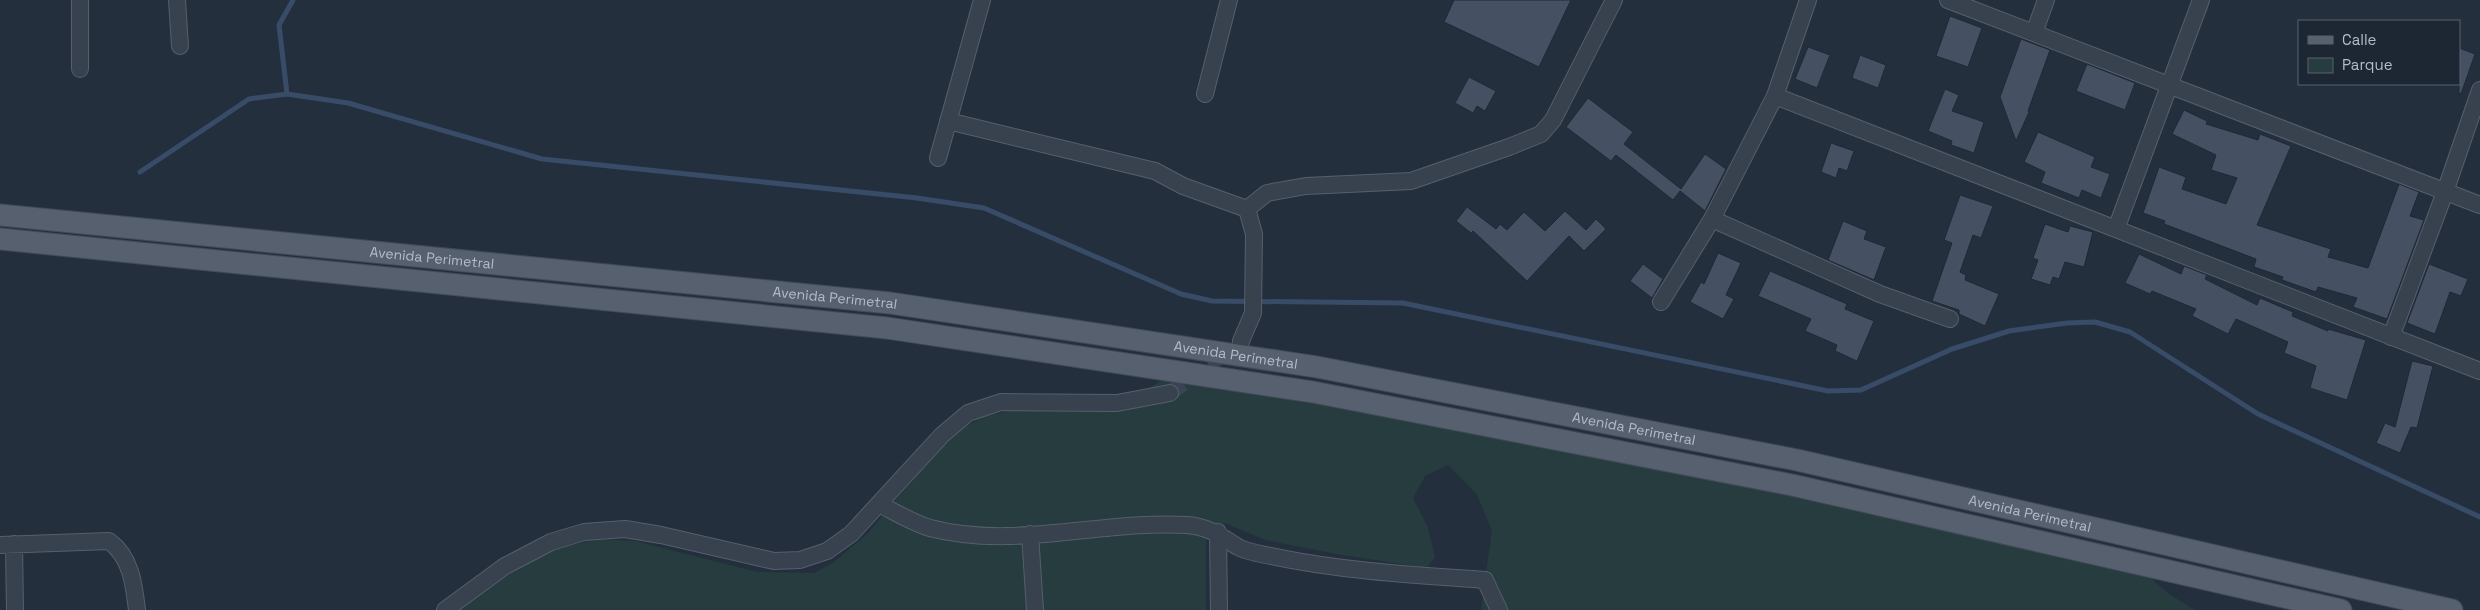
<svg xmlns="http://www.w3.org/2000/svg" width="2480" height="610" font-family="'Space Grotesk',sans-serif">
	<rect width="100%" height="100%" fill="#242f3e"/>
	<!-- green -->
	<path fill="#263c3f" d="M1177,372l945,189 29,17 18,16 26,16h-714l11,-80 -16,-37 -28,-28 -23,11 -12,22 15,30 7,29 -8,11 -85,-13 -77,-15 -40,-17 -19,18v69h-746l58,-42 30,-17 50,-12 37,2 122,31 57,1 20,-11 33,-28 66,-78 25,-25 25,-14 31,-7 124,-16z"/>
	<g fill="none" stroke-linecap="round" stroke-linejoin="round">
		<!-- stream -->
		<path stroke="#394c67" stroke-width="5" d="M287,94l-8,-69 14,-25
			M140,172l109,-73 38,-5 61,9 194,56 375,39 67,10 197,86 31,7 191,2 425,88 33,-1 91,-41 57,-18 58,-8 28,-1 35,10 128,82 222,103"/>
	</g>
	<!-- building -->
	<path fill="#455162" stroke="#1f2835" d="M1454,0h117l-32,67 -95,-45z
		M1950,16l32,12 -14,39 -32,-11z
		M2021,39l29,11 -22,61 1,1 -13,29 -16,-44z
		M1808,47l22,8 -13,33 -22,-9z
		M2459,48l16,6 -14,40 -2,-1z
		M1860,55l26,10 -8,23 -26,-10z
		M2087,64l48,19 -10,27 -49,-19z
		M1469,77l27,14 -11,20 -8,-5 -4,7 -18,-10z
		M1945,89l14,6 -7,16 32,11 -10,31 -23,-8 1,-4 -24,-10z
		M1588,98l45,34 -9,12 57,45 24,-35 21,15 -21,42 -25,-20 -7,9 -57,-45 -5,6 -45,-34z
		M2184,110l23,11 -1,3 52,16 2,-6 31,12 -34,79 74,24 -3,8 40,11 31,-84 20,8 -9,24 14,4 -37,99 -34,-12 4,-9 -39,-11 -2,5 -34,-12 1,-3 -29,-10 2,-8 -92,-35 1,-3 -22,-8 16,-46 27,10 -4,12 44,15 11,-26 -26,-8 5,-15 -44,-21z
		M2038,132l57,25 -4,10 19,7 -9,24 -19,-8 -3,8 -38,-15 4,-11 -21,-10z
		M1831,143l23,8 -7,20 -8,-3 -3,10 -15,-6z
		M1960,195l33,11 -12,32 -8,-3 -13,37 6,3 -1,5 34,14 -14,32 -26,-12v-4l-27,-9 20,-58 -8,-3z
		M1467,207l29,22 4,-5 7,6 17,-18 21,19 20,-20 21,19 10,-11 10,10 -22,22 -15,-15 -42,45 -54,-50 -2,2 -15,-12z
		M1843,221l24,10 -3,8 22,8 -12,33 -46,-20z
		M2045,224l23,8 2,-6 23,6 -9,35 -19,-5 -6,17 -6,-2 -3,8 -19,-6 7,-19 -5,-2z
		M1718,253l23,10 -15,32 8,4 -11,20 -33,-17 11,-20 3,2z
		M2139,254l42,20 3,-8 23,9 -2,4 52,26 3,-7 33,14 -1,4 36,15v-2l38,11 -19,60 -37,-12 6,-22 -32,-13 4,-11 -52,-23 -8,15 -36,-18 4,-7 -44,-18 -2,3 -25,-11z
		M1643,264l20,15 -11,19 -22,-17z
		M2429,264l39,15 -7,17 -11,-4 -15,42 -28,-11z
		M1770,271l77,33 -2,5 29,12 -17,40 -22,-10 2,-6 -32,-14 6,-12 -53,-23z
		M2412,361l21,5 -16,62 -6,-1 -11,26 -24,-10 9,-20 10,4z"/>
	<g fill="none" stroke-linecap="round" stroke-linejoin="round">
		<!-- minor-tunnel -->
		<path stroke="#3a4453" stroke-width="16" stroke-dasharray="16 8" stroke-linecap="butt" d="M1170,393l59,-44"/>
		<defs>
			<path id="minor" d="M80,0v69
				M177,0l3,46
				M1948,0l532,205
				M2034,33l12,-33
				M1205,94l24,-94
				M1775,96l705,275
				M948,121l207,50 28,15 64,23
				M938,158l44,-158
				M1712,219l168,75 70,25
				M2116,229l85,-229
				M1661,302l51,-83 63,-123 33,-96
				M2391,337l54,-145 35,-102
				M1241,341l12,-28 1,-79 -7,-25 20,-16 39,-7 105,-5 98,-34 32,-13 12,-14 61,-120
				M879,504c16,8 34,19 51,24 84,22 171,-8 257,-3 23,2 33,11 51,22 9,5 23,7 33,9 71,15 142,19 214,24l14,30
				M1218,532l1,78
				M1030,534l5,76
				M14,544l1,66
				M0,545l109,-4c22,16 25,43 28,69
				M445,610l60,-44 46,-24 33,-10 41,-3 36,6 113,26 26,-1 27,-9 24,-17 91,-99 26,-22 33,-11 116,1 53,-10"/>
			<g id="major">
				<path id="s1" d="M0,215l890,88 427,64 480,93 655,150"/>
				<path d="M0,239l887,89 426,64 479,93 549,125"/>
			</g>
		</defs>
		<!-- minor casing -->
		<use href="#minor" stroke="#565f6c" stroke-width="18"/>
		<!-- major casing -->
		<use href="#major" stroke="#414a57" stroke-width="23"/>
		<!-- minor -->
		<use href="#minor" stroke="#38414e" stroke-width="16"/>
		<!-- major -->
		<use href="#major" stroke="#56606e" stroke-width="21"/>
	</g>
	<g text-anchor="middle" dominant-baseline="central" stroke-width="4" stroke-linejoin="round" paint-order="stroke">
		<!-- street labels -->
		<g font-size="14" fill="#b4bcc9" stroke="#1d2633">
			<text stroke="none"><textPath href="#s1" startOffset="434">Avenida Perimetral</textPath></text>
			<text stroke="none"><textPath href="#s1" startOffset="839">Avenida Perimetral</textPath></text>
			<text stroke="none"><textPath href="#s1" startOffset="1244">Avenida Perimetral</textPath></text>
			<text stroke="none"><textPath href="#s1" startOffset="1649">Avenida Perimetral</textPath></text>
			<text stroke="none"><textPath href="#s1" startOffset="2054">Avenida Perimetral</textPath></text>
		</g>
	</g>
	<!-- legend -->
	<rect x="2298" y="20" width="162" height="65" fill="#1d2633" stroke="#59626f"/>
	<rect x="2308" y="36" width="25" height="8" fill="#56606e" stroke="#59626f"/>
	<text x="2342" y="45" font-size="15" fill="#b4bcc9">Calle</text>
	<rect x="2308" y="58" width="25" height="15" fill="#263c3f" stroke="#59626f"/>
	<text x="2342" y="70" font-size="15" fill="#b4bcc9">Parque</text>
</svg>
